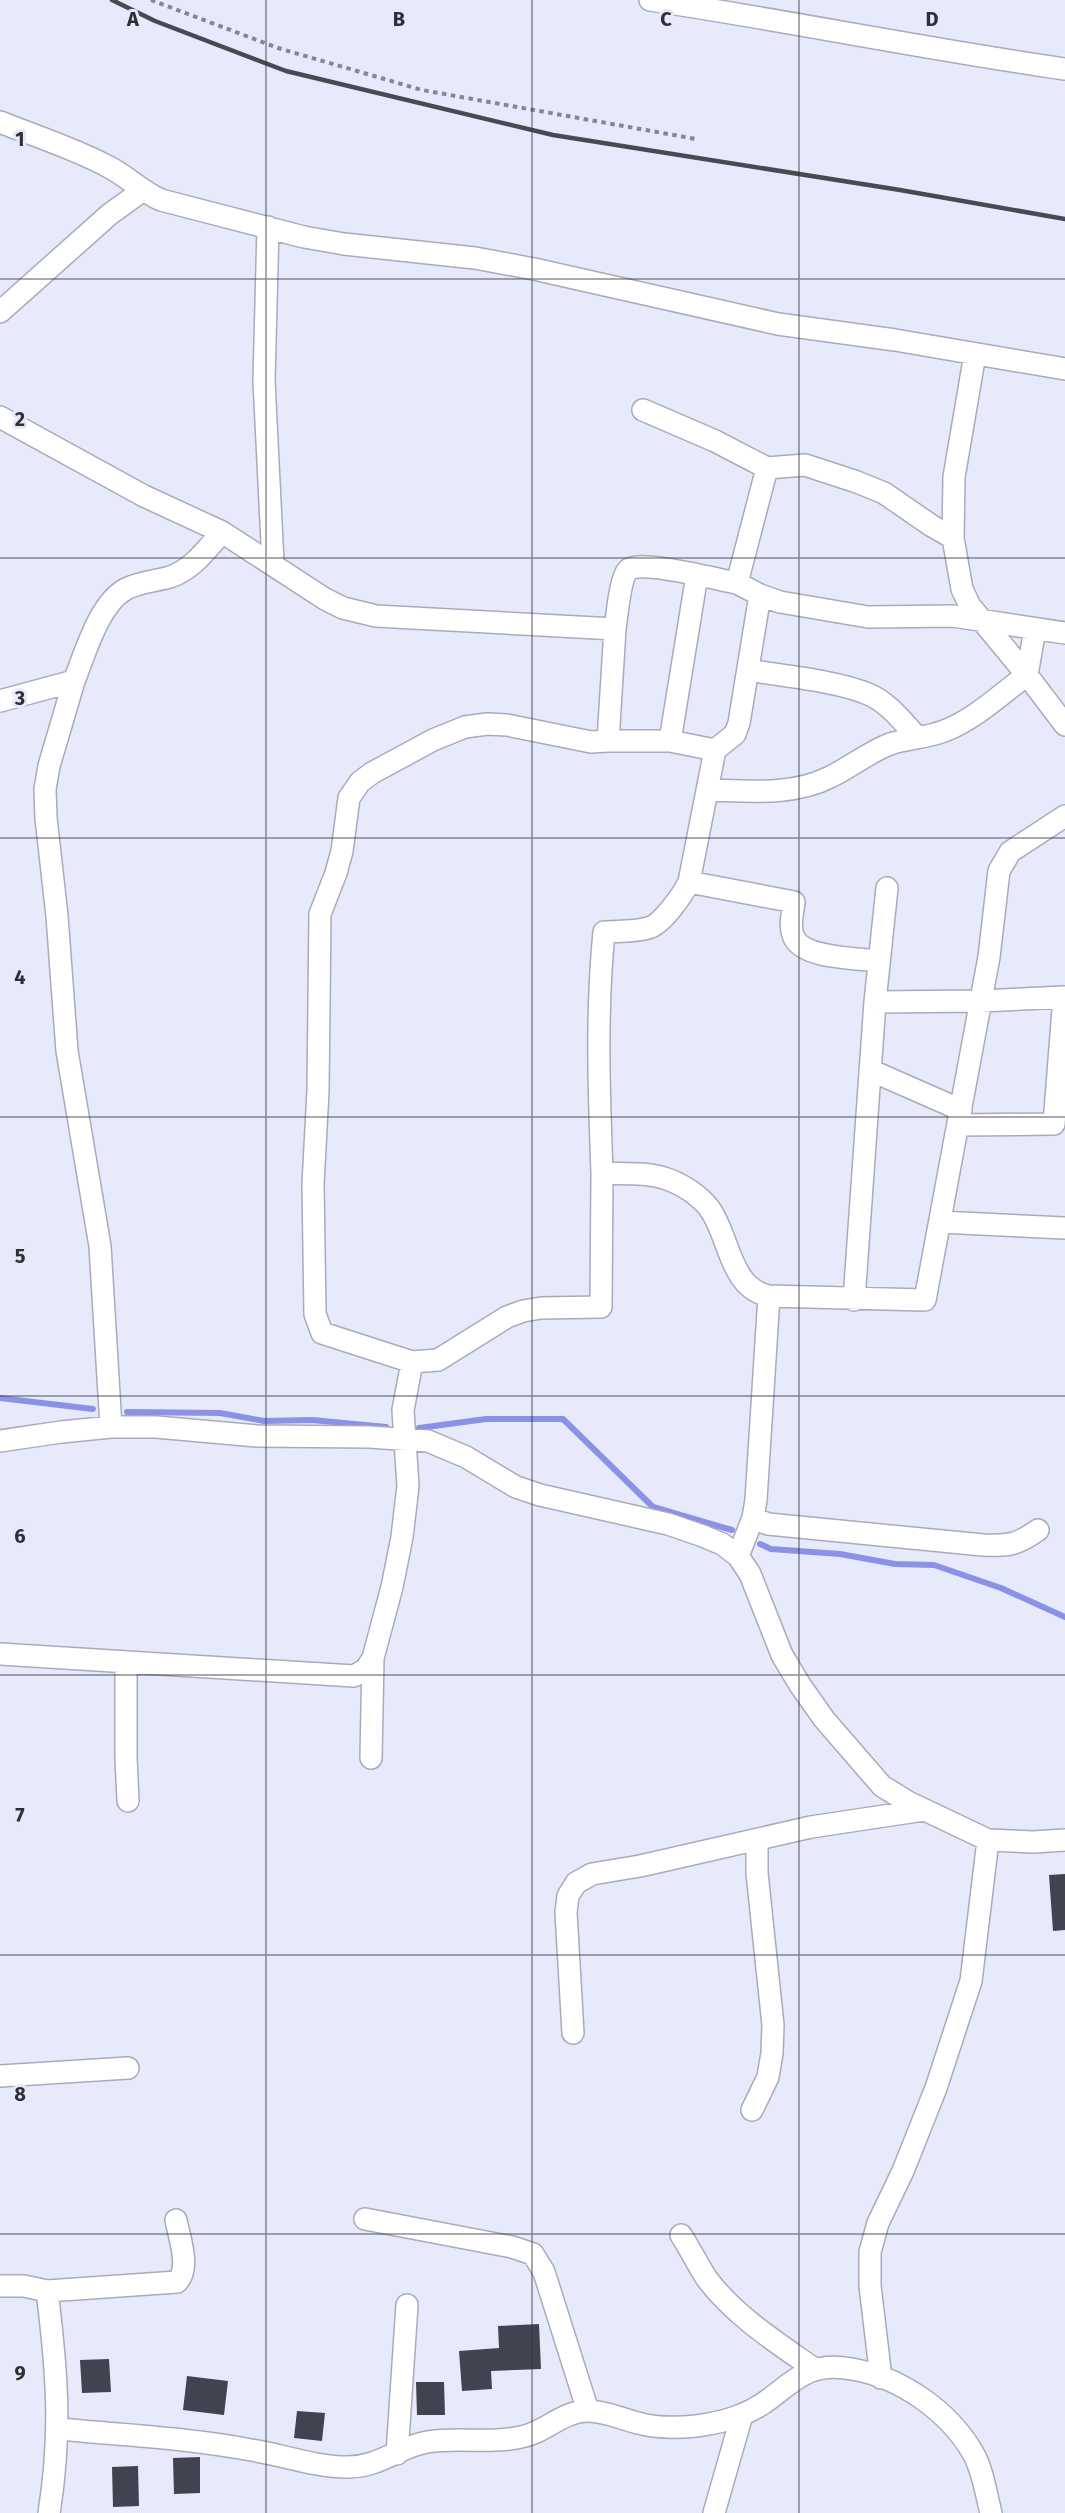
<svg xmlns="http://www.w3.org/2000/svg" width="1065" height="2513" font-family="'Fira Sans',sans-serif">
	<rect width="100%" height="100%" fill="#e7eafb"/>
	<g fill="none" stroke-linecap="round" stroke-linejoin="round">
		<!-- stream -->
		<path stroke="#8c91e8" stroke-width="6" d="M0,1398l93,11
			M127,1412l93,1 44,8 48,-1 74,7
			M419,1428l67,-9h77l90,88 79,23
			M760,1544l11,5 69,5 55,10 39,1 67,23 64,29"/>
	</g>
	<!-- building -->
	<path fill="#414350" d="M1065,1874v56l-12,1 -4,-56z
		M539,2324l2,45 -50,2 1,18 -30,2 -3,-40 40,-3 -1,-22z
		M109,2359l2,33 -29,1 -2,-33z
		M187,2376l41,5 -4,34 -41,-5z
		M416,2382h28l1,33h-28z
		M297,2411l28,2 -3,28 -28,-3z
		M200,2457v36l-26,1 -1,-36z
		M138,2466l1,40 -26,1 -1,-40z"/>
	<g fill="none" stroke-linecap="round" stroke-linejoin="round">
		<defs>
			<path id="minor" d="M650,0c139,21 276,49 415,69
				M0,122c35,14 73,26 107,44 20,10 34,25 54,34l143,37 40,7 131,14 59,11 244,55 117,16 170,29
				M268,227l-4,154 9,182
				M0,312l110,-98 32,-23
				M643,410l72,31 52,27
				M0,417l144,79 78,36 103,67 18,9 33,8 239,13c2,-13 5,-51 13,-59 11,-11 91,10 109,13l30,-115 38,-3 52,17 27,11 48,33 21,12 9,51 8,17 57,69 38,50
				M953,538l1,-61 21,-123
				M760,595l20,7 88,15 85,-1 112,17
				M615,629l-7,112h62l45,9 20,-16 4,-11 21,-128 -23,-12
				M748,670c35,6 89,11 120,24 20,8 35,28 49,43
				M74,681l-25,85 -4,23 1,29 11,98 10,135 33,195 11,181
				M0,701l74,-20c11,-27 25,-78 52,-92 13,-7 30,-8 44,-12 23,-8 37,-28 52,-45
				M670,741l27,-166
				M715,750l-26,132c-6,12 -27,43 -41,46 -13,4 -30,3 -44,4 -8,80 -5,161 -2,241 21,1 45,-1 65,6 15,5 33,17 42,29 21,28 20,80 60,88l-13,204 -3,18 -15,38
				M708,790c40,1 85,6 122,-13 21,-10 39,-25 60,-33 17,-6 37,-6 54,-13 30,-11 57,-37 83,-56l8,-46
				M689,882l105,20c-1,10 -5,23 -1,33 7,24 64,23 86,26
				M875,1002l106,-1 83,-4 -10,127 -96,1
				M870,1070l91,40
				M940,1222l125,6
				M769,1296l156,4 64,-343 10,-86 11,-19 55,-36
				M854,1300l21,-298 12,-114
				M412,1362l26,-2 69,-43 16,-6 18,-3 60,-1 1,-134
				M0,1441l61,-9 50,-5h45l101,9 112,1 59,4 38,16 50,30 24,8 128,29 35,12 19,8 16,12 12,18 32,81 18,30 24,34 58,67 26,16 80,38 45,2 32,-2
				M753,1518l15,6 215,21c26,1 34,0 55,-15
				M0,1654l354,22 12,-7 7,-11 19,-71 10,-50 6,-51 -5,-76 9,-48 -90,-29 -7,-19 -2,-130 5,-93 2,-177 16,-41 6,-22 7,-53 11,-16 12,-9 61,-33 32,-13 22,-3 20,1 84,17 17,-1
				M126,1662v95l2,44
				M371,1758l2,-100
				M573,2033l-7,-121 2,-16 8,-13 16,-9 48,-8 171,-39 113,-17
				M0,2076l128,-8
				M752,2110l16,-33 4,-24 1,-28 -16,-152v-33
				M365,2219l147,28 21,7 11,18 44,139
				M681,2235c9,14 17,30 26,44 28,37 69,63 106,89
				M0,2286h24l23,5c10,80 15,141 2,222
				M47,2291l130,-9c14,-14 2,-45 -1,-62
				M881,2378l-11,-92v-34l8,-29 25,-52 33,-83 35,-107 17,-141
				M59,2429c63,6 129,9 192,21 32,5 64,17 97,17 32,0 50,-20 79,-25 30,-5 63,2 94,-5 24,-4 41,-26 67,-26 17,0 34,8 50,12 18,5 39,5 58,3 15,-2 31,-5 45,-11 46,-18 55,-57 111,-46 48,8 97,42 121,84 10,17 13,41 18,60
				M397,2454l10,-149
				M714,2513l28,-98"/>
		</defs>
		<!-- minor casing -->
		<use href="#minor" stroke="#a9abbb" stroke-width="24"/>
		<!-- path -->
		<path stroke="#848691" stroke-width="4" stroke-dasharray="4.5 4.5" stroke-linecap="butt" d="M151,0l127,48 144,42 274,49"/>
		<!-- minor -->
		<use href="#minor" stroke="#fff" stroke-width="21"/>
		<!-- rail -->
		<path stroke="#494952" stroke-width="4.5" d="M112,0l43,21 131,50 267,64 347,55 165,29"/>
	</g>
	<!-- grid -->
	<path fill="none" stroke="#2f2f36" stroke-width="1.5" stroke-opacity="0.55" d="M266,0v2513M532,0v2513M799,0v2513M0,279h1065M0,558h1065M0,838h1065M0,1117h1065M0,1396h1065M0,1675h1065M0,1955h1065M0,2234h1065"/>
	<g font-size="20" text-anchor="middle" font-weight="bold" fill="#2f2f36" stroke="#e7eafb" stroke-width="6" stroke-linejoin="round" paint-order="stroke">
		<text x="133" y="26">A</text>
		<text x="399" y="26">B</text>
		<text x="666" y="26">C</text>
		<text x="932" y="26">D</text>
		<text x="20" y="146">1</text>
		<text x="20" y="426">2</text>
		<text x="20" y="705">3</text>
		<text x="20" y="984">4</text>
		<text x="20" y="1263">5</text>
		<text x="20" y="1543">6</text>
		<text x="20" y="1822">7</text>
		<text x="20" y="2101">8</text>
		<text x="20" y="2380">9</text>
	</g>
</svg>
